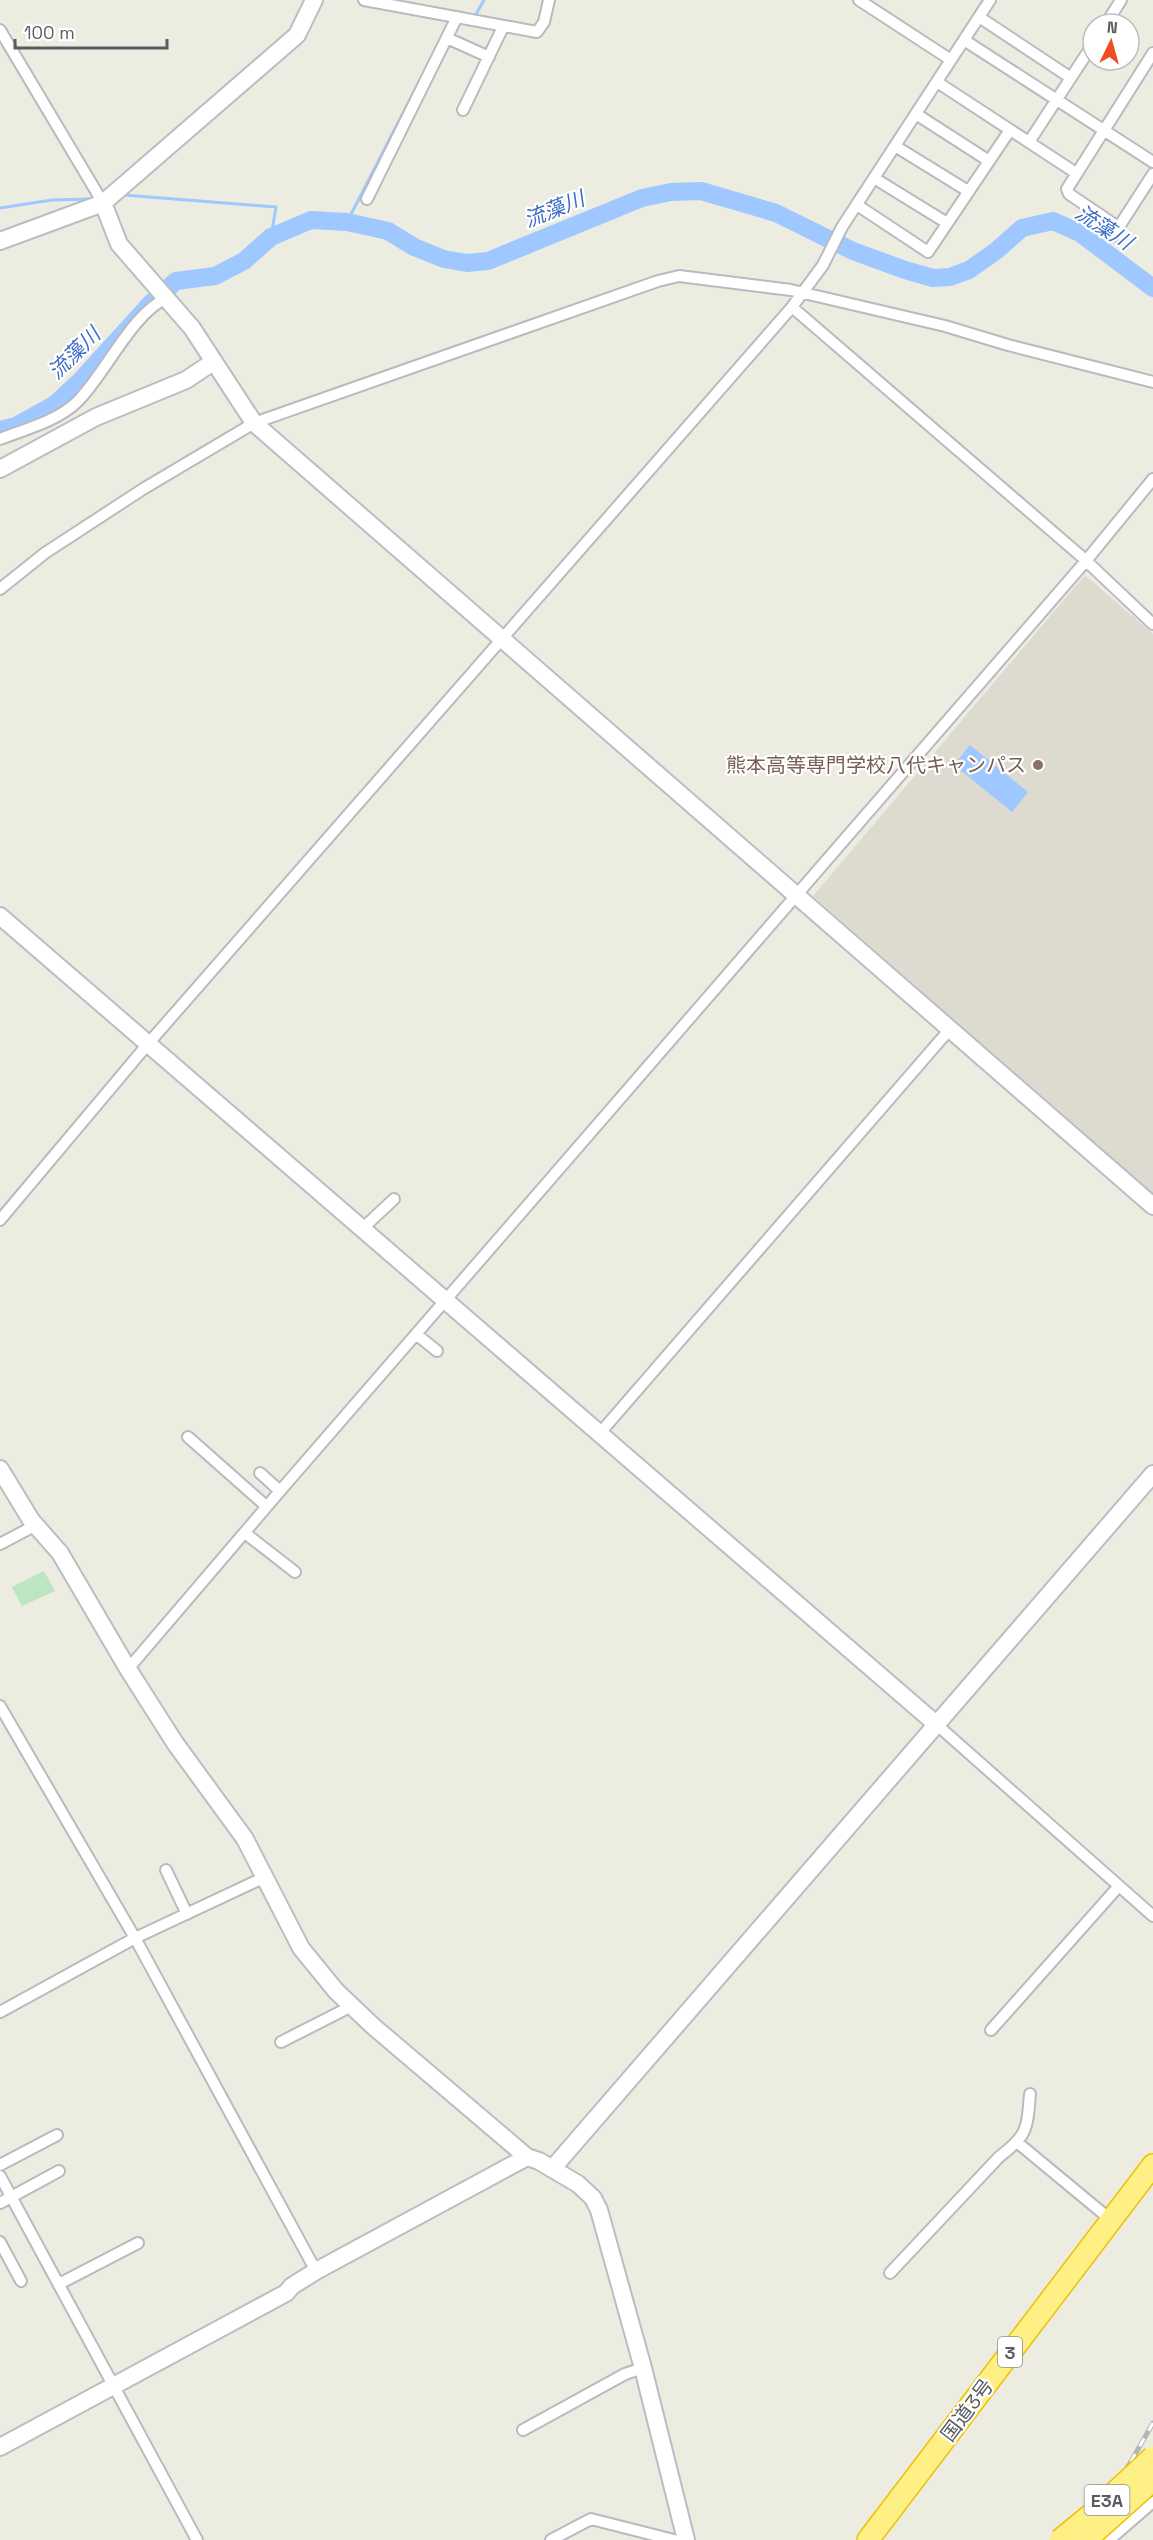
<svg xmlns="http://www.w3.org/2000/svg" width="1153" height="2540" font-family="'Space Grotesk','Noto Sans JP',sans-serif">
	<rect width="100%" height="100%" fill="#edece0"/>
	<!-- education -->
	<path fill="#dddbcf" d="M1085,575l68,59v561l-340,-299z"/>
	<!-- green -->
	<path fill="#bbe6c1" d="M44,1571l11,20 -33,15 -10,-19z"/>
	<!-- water -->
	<path fill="#9ec8ff" d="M970,745l58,47 -16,20 -58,-47z"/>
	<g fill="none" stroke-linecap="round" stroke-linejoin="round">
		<!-- stream -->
		<path stroke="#9ec8ff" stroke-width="3" d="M475,16l9,-16
			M124,195l152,12 -5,30
			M0,208l52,-8 37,-1
			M347,222l69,-134"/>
		<!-- river -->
		<path stroke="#9ec8ff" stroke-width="18" d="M0,430l16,-4 38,-21 27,-25 70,-77 25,-22 39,-5 29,-15 27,-24 40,-17 36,2 41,9 26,16 30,12 23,4 21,-2 154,-63 29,-6 30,-1 75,22 77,38 52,19 28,8 17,-1 19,-7 27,-19 26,-23 31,-7 27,12 73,55"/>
		<defs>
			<path id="street" d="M364,0l173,32 7,-10 5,-22
				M859,0l92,60
				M979,17l92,61
				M1106,24l15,-24
				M0,30l103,173
				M447,38l42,19
				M964,40l189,122
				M937,82l139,91
				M463,110l40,-83
				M916,114l73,47
				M1029,142l64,-98
				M895,146l73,45
				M874,178l73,45
				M367,199l90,-182
				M857,205l71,47 82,-122
				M1118,227l-49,-33 -2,-5 86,-136
				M1113,236l40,-62
				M792,307l290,250 71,67
				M0,439c26,-10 58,-18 78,-38 27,-27 55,-89 89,-103
				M0,589l45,-36 98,-64 111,-66 404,-142 21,-5 112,14 154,36 63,19 145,37
				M0,1220l147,-175 645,-738 31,-42 19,-38 148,-227
				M362,1229l32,-30
				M416,1334l21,17
				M600,1433l350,-404
				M188,1437l78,69
				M260,1473l20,18
				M245,1533l50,39
				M0,1544l36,-19
				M128,1669l152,-178 805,-929 68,-83
				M0,1706l135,232 181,333
				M936,1724l217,192
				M166,1870l21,44
				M0,2012l135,-74 130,-61
				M991,2030l127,-143
				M281,2042l63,-32 6,-5
				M1018,2143l93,77
				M0,2165l57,-30
				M0,2176l197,364
				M0,2203l59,-32
				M0,2242l21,39
				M890,2273l109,-116c29,-22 28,-28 31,-63
				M59,2284l79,-41
				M523,2430l102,-56 18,-6
				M551,2540l40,-21 83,21
				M1109,2540l44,-38"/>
			<path id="secondary" d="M103,203l16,41 73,84 62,95 899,783
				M0,241l103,-38 194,-168 17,-35
				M0,469l96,-52 90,-37 27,-18
				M0,916l936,808
				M0,1469l31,51 29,33 68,116 47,74 70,96 56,109 35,43 38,36 153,130 12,4 39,23 15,14 6,12 44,158 43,172
				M552,2169l601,-695
				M0,2447l286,-154 6,-7 24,-15 211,-114"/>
			<path id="highway" d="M868,2540l285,-375"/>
		</defs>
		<!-- street casing -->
		<use href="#street" stroke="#b8bac0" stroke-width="14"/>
		<!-- secondary casing -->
		<use href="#secondary" stroke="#bbbdc5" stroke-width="20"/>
		<!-- highway casing -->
		<use href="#highway" stroke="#edc100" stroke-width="24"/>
		<!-- street -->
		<use href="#street" stroke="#fff" stroke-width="10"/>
		<!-- secondary -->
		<use href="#secondary" stroke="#fff" stroke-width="16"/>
		<!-- highway -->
		<use href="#highway" stroke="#fff085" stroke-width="21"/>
		<defs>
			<path id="rail" d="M1086,2540l67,-117"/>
		</defs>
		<!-- rail casing -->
		<use href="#rail" stroke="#b4b5b5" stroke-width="5"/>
		<!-- rail -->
		<use href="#rail" stroke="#fff" stroke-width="3" stroke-dasharray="9" stroke-linecap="butt"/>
		<defs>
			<path id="highway-bridge" d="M1060,2540l34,-28 59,-55
				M1086,2540l67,-60"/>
		</defs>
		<!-- highway-bridge casing -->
		<use href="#highway-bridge" stroke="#edc100" stroke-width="24" stroke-linecap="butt"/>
		<!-- highway-bridge -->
		<use href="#highway-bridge" stroke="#fff085" stroke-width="21"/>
	</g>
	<!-- markers -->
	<circle fill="#8d6e63" stroke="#fff" stroke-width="2" cx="1038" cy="765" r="6"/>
	<g text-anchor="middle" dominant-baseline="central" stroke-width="4.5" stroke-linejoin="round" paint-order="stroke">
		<!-- shield labels -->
		<g fill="#fff" stroke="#8b8d91" stroke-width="1.5">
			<rect x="998" y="2337" width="24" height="30" rx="4.5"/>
			<rect x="1084.5" y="2485" width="45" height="30" rx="4.5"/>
		</g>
		<g font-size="18" font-weight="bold" fill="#595c62">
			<text x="1010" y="2352">3</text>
			<text x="1107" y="2500">E3A</text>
		</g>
		<!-- education labels -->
		<g font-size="20" fill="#785e54" stroke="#fff" text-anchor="end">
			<text x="1026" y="765">熊本高等専門学校八代キャンパス</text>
		</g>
		<!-- street labels -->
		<g font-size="20" fill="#595c62" stroke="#fff">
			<text transform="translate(967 2410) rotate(-53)">国道3号</text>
		</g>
		<!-- water labels -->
		<g font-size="21" font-style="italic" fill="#3c6ec6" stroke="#fff">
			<text transform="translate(554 209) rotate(-22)">流藻川</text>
			<text transform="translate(1104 227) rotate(33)">流藻川</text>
			<text transform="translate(74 353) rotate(-45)">流藻川</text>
		</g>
	</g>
	<!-- north arrow -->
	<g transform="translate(1111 42) rotate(5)"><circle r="28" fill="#ffffff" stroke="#bdbec0" stroke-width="1.5"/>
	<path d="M0-4.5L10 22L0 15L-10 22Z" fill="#ef4e24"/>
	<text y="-9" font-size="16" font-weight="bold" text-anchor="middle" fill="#595c62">N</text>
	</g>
	<!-- scale -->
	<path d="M15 39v9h152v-9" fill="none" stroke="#595c62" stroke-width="3"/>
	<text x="24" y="39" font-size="18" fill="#595c62" stroke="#ffffff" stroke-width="4.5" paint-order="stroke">100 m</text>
</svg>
